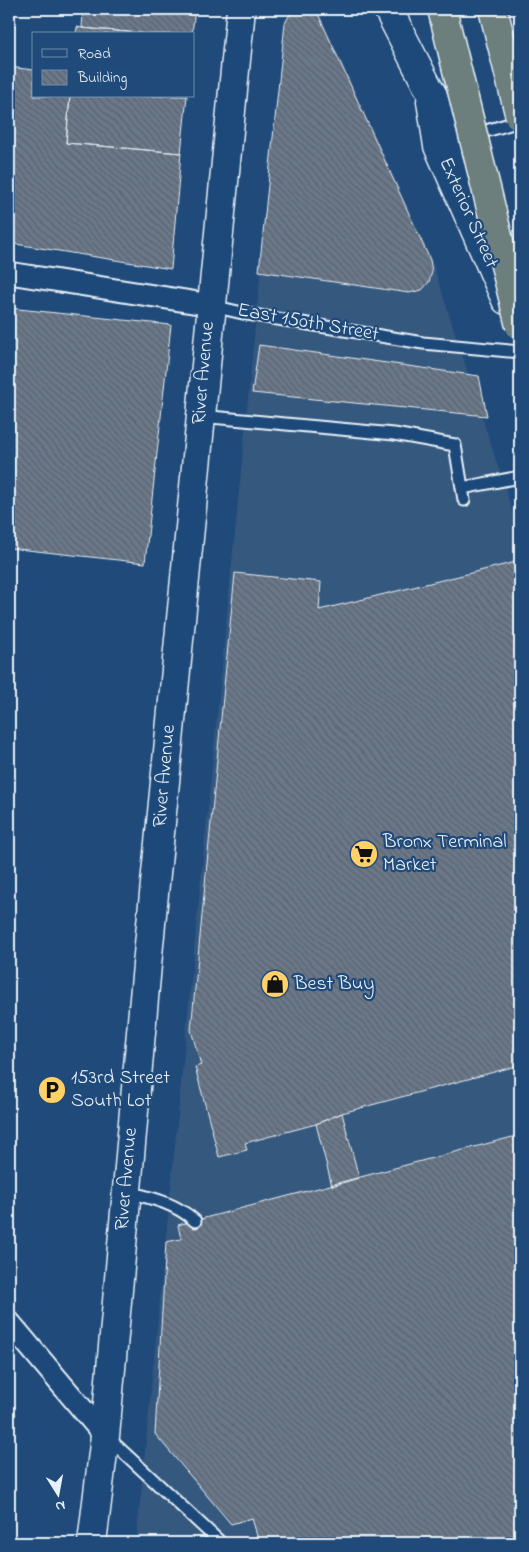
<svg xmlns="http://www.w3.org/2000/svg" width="529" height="1552" font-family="'Indie Flower',sans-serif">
	<defs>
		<pattern id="building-back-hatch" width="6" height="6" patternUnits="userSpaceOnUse" patternTransform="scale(1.25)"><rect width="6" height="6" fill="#6b7889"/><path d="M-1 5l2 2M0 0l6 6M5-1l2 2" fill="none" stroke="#5a626d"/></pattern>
	</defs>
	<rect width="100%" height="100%" fill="#1f4a7a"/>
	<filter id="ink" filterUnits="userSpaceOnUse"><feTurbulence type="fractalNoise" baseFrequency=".02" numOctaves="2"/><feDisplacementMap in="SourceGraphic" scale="10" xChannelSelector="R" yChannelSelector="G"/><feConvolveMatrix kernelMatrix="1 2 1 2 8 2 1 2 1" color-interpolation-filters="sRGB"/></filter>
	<g filter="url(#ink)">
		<!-- built -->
		<path fill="#36587e" d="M319,12l112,246 89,277v1008h-384l149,-1522z"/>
		<!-- building -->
		<path fill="url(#building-back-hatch)" stroke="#e8f1f8" d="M83,9h112l-3,25h-42l-68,-6z
			M306,9h4l9,7 111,244 2,12 -3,10 -7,8 -13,3 -150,-22 26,-248 5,-9z
			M9,19h6l-4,49 -2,-1z
			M77,27l5,1 68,6h-74z
			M9,67l25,3v26h36l-4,47 115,10 -10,116 -162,-26z
			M70,96h117l-6,57 -115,-10z
			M9,308l162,17 -26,238 -136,-15z
			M259,345l220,31 8,40 -235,-23z
			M520,561v504l-178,48 -26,11 -71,19 2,7 -28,7 -24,-90 6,-2 -10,-35 44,-457 86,9 -2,28z
			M342,1113l17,65 -27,8 -16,-62z
			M520,1135v408h-261l-7,-25 -21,6 -76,-90 11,-192 15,-3 -3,-14z"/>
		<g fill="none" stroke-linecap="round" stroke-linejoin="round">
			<defs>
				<path id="lane" d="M472,135l48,-14
					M212,306l35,8 176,29 97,9
					M200,416l194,18 61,11 9,55
					M462,488l58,-11
					M127,1192c25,6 48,11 68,29
					M107,1437l114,106"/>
				<path id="street" d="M9,273l202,32
					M9,1322l96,114"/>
				<path id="secondary" d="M388,9l41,80 31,50 15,34
					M431,101l7,45 68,154
					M92,1543l13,-107 42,-471 94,-956"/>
				<path id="highway" d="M493,9l27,108"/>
			</defs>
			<!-- lane casing -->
			<use href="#lane" stroke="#e8f1f8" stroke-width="15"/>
			<!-- street casing -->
			<use href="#street" stroke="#e8f1f8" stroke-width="25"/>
			<!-- secondary casing -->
			<use href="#secondary" stroke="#e8f1f8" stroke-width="31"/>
			<!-- highway casing -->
			<use href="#highway" stroke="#e8f1f8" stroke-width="31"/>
			<!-- lane -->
			<use href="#lane" stroke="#1f4a7a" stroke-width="11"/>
			<!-- street -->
			<use href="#street" stroke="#1f4a7a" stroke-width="21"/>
			<!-- secondary -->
			<use href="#secondary" stroke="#1f4a7a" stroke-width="28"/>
			<!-- highway -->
			<use href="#highway" stroke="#6c7f7c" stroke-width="28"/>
			<defs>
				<path id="highway-bridge" d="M442,9l78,317"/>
			</defs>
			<!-- highway-bridge casing -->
			<use href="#highway-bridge" stroke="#e8f1f8" stroke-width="31" stroke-linecap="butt"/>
			<!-- highway-bridge -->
			<use href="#highway-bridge" stroke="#6c7f7c" stroke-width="28"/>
		</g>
	</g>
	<!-- icons -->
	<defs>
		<symbol id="supermarket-disc" viewBox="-11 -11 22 22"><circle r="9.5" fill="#ffd166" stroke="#1f4a7a"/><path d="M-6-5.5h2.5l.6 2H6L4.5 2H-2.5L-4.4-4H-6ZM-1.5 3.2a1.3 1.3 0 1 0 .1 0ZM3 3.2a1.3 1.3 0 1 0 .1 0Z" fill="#111"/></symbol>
		<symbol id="shop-disc" viewBox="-11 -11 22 22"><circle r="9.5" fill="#ffd166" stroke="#1f4a7a"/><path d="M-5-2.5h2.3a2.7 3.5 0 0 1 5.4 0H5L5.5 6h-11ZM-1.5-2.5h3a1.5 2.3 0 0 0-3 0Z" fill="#111"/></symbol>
		<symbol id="parking-disc" viewBox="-11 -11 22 22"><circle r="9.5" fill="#ffd166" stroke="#1f4a7a"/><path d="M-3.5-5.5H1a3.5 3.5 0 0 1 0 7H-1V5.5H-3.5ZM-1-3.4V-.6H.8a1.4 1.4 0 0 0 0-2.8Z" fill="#111"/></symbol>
	</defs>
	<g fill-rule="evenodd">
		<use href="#supermarket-disc" x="348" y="838" width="32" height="32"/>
		<use href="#shop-disc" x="259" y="968" width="32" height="32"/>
		<use href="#parking-disc" x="36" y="1074" width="32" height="32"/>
	</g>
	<g text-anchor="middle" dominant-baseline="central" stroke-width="4.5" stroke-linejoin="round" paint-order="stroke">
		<!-- street labels -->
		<g font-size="20" fill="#e8f1f8" stroke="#1f4a7a">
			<text transform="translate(468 213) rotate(66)">Exterior Street</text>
			<text transform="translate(308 323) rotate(10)">East 150th Street</text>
			<text transform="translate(204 373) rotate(-85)">River Avenue</text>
			<text transform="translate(165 776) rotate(-85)">River Avenue</text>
			<text transform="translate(127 1179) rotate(-85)">River Avenue</text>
		</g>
		<!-- poi labels -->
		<g font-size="20" fill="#e8f1f8" stroke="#1f4a7a" text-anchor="start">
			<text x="383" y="842">Bronx Terminal<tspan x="383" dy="23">Market</tspan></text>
			<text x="294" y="984">Best Buy</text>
			<text x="71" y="1078">153rd Street<tspan x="71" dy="23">South Lot</tspan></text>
		</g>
	</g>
	<!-- margin -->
	<rect width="529" height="1552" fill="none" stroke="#1f4a7a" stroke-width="30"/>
	<rect x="15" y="15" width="499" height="1522" fill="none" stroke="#e8f1f8" stroke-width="2" filter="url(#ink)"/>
	<!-- legend -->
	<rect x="32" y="32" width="162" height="65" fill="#1f4a7a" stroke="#6f8dac"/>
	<rect x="42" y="49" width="25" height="8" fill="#1f4a7a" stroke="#6f8dac"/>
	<text x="78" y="58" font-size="15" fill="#e8f1f8">Road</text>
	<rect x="42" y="70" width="25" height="15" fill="url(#building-back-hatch)" stroke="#6f8dac"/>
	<text x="78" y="82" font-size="15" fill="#e8f1f8">Building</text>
	<!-- north arrow -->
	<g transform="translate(58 1494) rotate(169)" stroke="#1f4a7a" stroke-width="4" paint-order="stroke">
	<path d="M0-4L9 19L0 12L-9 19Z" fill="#e8f1f8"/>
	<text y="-8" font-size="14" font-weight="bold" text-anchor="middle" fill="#e8f1f8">N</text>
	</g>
</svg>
